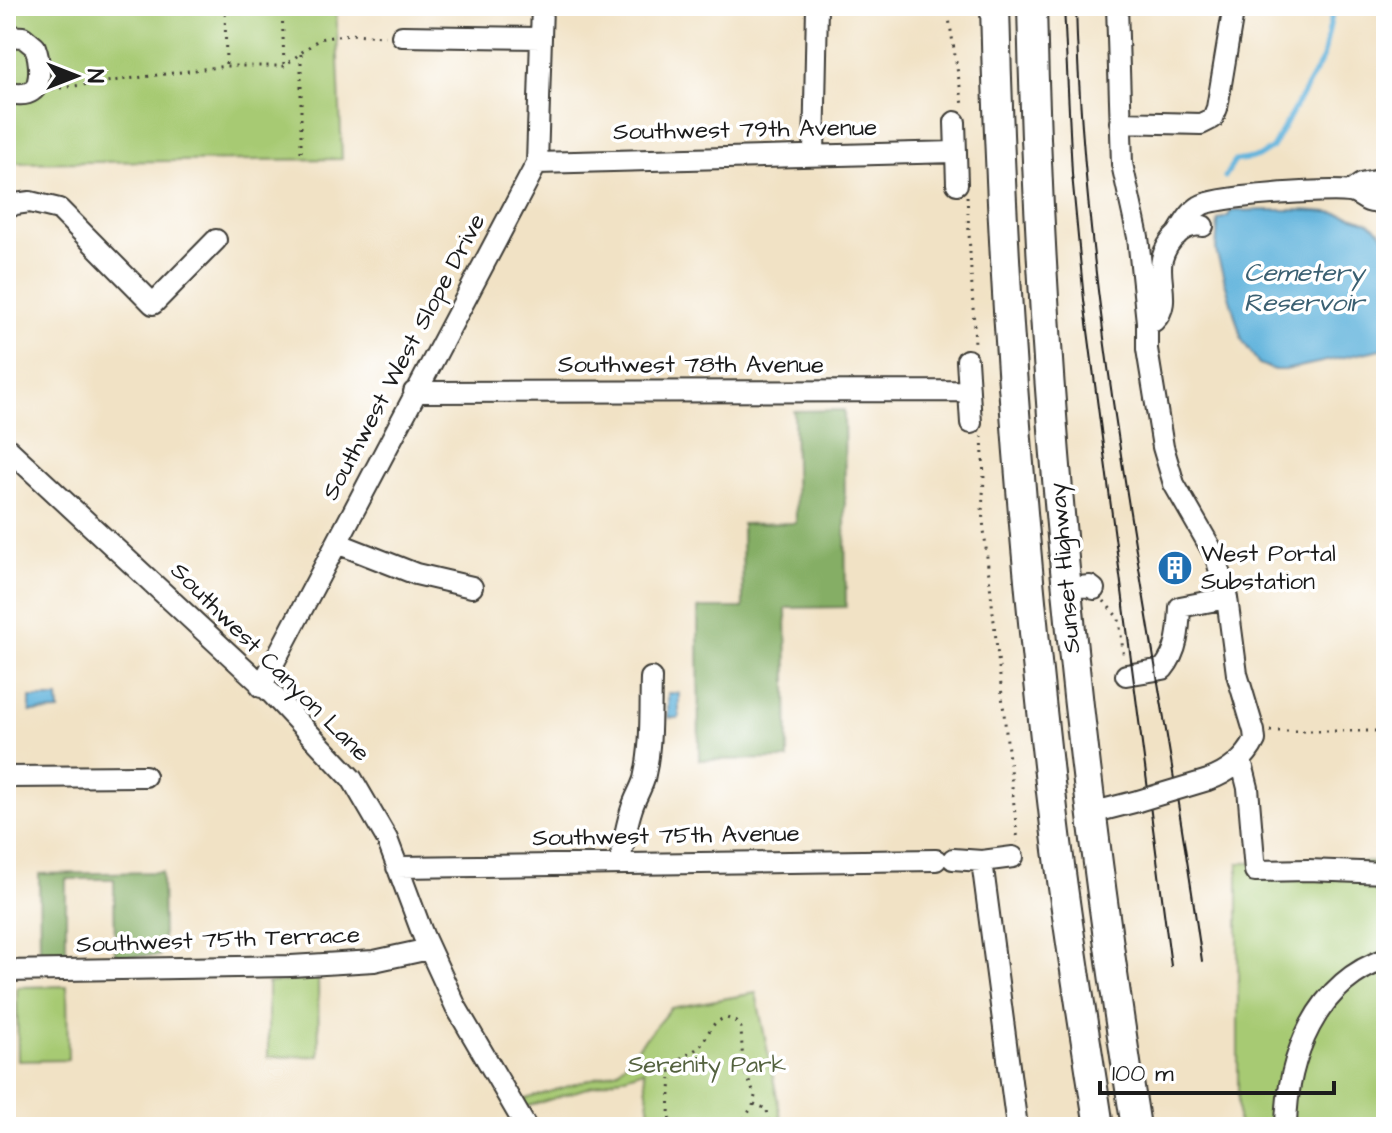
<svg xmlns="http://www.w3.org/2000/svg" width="1392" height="1133" font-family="'Architects Daughter',sans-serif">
	<rect width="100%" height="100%" fill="#fff"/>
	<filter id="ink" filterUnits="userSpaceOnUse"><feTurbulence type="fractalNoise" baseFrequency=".0125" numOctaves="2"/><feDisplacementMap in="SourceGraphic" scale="16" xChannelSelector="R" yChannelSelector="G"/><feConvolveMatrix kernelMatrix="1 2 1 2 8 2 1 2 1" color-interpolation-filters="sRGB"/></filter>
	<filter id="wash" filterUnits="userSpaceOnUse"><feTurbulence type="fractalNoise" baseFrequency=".006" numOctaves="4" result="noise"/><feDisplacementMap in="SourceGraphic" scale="32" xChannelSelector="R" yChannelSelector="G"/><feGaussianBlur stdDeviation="1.8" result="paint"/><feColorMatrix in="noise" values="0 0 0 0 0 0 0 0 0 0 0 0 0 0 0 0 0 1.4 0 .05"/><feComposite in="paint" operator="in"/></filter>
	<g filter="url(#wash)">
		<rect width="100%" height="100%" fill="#f1e2c5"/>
		<!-- green -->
		<path fill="#a7ca73" stroke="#627348" stroke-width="2" d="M6,6h330l6,153 -336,4z
			M1386,862v265h-148v-264z
			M318,978l1,78 -51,1v-74z
			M67,986l1,74 -50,1 -1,-74z
			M756,993l27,134h-131l-8,-57 -118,37 -4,-7 96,-29 53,-63z"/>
		<!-- forest -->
		<path fill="#85ae65" stroke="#506540" stroke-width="2" d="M844,410l2,197 -60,1 2,151 -89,1 -1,-152h45l-1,-84 54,-1 -2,-112z
			M162,872l1,76 -4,8h-44l-1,-77h-48v73h-26l-1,-78z"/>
		<!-- water -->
		<path fill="#61b3dc" stroke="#3e687c" stroke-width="2" d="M1231,211c36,0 136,-9 153,26 6,11 2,93 2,111l-101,22h-11l-15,-6 -17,-24 -26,-89 2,-31 10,-4z
			M668,693h11v25h-11z
			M30,698h28l1,13 -29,1z"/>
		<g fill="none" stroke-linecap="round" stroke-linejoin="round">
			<!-- stream -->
			<path stroke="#61b3dc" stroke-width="5" d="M1225,177l10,-16 23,-4 14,-9 51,-90 11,-52"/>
		</g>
	</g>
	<g filter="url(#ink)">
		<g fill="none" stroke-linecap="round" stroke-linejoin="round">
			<defs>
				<path id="minor" d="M1117,6l5,158 16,73 9,85v27l16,98 11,37 42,73 11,41 10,76 17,57 1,9c-9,19 -27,33 -47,40
					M6,36l17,1 12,10c4,10 8,37 -3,44 -7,5 -18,3 -26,2
					M402,36l139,2
					M955,122l2,62
					M1120,122l81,2 12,-6 4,-10 17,-102
					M814,155l3,-149
					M537,163l418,-11
					M6,209l9,-5 15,-2 29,7 94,95 63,-64
					M1177,235c6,-10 13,-23 23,-29 13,-10 130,-17 149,-14 12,1 16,12 28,10 7,-8 6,-14 -2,-21l-14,3 -10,7
					M1147,322l7,-1c18,-17 3,-41 8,-62 5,-18 22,-37 41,-33
					M967,360l4,63
					M414,392l554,-1
					M6,447l266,247 80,85 35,60 36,96 33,72 70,120
					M337,543l79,31 56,13
					M1066,588l24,-2 4,3
					M1126,675l37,-6c15,-18 16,-39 17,-62l47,-9
					M261,687l276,-524 5,-157
					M1241,760l7,28 7,83 53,-1 78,3
					M6,777l139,-1
					M1091,813l47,-12
					M953,859l29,2 31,-4
					M982,861l35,266
					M620,863c3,-19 6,-37 12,-55 3,-10 9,-19 12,-29 8,-34 6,-66 7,-101
					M397,867l539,-7
					M6,971l285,-5 83,-5 55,-12
					M1286,1127c1,-69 30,-145 100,-168"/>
				<path id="highway" d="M995,6c6,268 27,537 58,803 12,106 30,212 46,318
					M1032,6c8,376 45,750 104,1121"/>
			</defs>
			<!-- minor casing -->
			<use href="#minor" stroke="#3c3a35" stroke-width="24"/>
			<!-- highway casing -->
			<use href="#highway" stroke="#3c3a35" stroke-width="32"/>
			<!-- path -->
			<path stroke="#3c3a35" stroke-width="3" stroke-dasharray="2 6" stroke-linecap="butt" d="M225,6l1,60
				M282,6l2,60
				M947,6l16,99
				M301,54v104
				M52,89l174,-23h58l35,-27 31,-5 35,2
				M967,196l8,148
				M982,436l2,43 -2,32 36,331
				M1104,601l15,18 5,40
				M1270,731h116
				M633,1066l26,-4 12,10 -2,42 3,13
				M667,1067c10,-9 26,-13 34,-22 9,-12 9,-24 26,-27l9,4 5,6 2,39 12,29 -2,10 -15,21
				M754,1104l13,5 2,18"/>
			<!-- minor -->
			<use href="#minor" stroke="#fff" stroke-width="20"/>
			<!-- highway -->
			<use href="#highway" stroke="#fff" stroke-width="28"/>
			<!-- tram -->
			<path stroke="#1c1c1c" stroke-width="2" d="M1064,6l8,168 12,126 87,666
				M1076,6c8,322 82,638 126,955"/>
			<defs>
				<path id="minor-bridge" d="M1138,801l70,-21"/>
			</defs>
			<!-- minor-bridge casing -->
			<use href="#minor-bridge" stroke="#3c3a35" stroke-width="24" stroke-linecap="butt"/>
			<!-- minor-bridge -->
			<use href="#minor-bridge" stroke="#fff" stroke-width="20"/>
		</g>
	</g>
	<!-- icons -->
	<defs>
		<symbol id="building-disc" viewBox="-11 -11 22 22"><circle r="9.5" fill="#1f6fb2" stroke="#fff"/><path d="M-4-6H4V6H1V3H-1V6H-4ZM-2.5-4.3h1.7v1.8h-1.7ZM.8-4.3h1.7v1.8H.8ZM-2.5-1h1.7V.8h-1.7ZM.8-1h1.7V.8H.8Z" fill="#fff"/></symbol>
	</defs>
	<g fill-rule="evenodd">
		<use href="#building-disc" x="1155" y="548" width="40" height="40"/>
	</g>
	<g text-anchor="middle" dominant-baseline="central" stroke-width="7" stroke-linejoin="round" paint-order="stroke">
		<!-- street labels -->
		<g font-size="24" fill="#1c1c1c" stroke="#fff">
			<text transform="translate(745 130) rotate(-1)">Southwest 79th Avenue</text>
			<text transform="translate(404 357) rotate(-62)">Southwest West Slope Drive</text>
			<text x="691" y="365">Southwest 78th Avenue</text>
			<text transform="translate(1065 568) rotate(-95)">Sunset Highway</text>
			<text transform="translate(270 662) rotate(45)">Southwest Canyon Lane</text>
			<text transform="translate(666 836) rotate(-1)">Southwest 75th Avenue</text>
			<text transform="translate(218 940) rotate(-2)">Southwest 75th Terrace</text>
		</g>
		<!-- poi labels -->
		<g font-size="24" fill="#1c1c1c" stroke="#fff" text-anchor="start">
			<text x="1201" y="554">West Portal<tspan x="1201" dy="28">Substation</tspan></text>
		</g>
		<!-- park labels -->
		<g font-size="24" fill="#54623f" stroke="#fff">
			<text x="707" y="1065">Serenity Park</text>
		</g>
		<!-- water labels -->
		<g font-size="26" font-style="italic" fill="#3b6072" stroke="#fff">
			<text x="1304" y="273">Cemetery<tspan x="1304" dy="30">Reservoir</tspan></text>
		</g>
	</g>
	<!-- margin -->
	<rect width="1392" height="1133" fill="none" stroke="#fff" stroke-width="32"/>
	<!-- north arrow -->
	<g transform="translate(76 76) rotate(90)" stroke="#ffffff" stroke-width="6" paint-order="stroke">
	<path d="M0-6L14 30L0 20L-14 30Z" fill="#1c1c1c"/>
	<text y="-12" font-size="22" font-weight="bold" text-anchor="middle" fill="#1c1c1c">N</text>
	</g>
	<!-- scale -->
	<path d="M1100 1081v12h234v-12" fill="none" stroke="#1c1c1c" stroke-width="4"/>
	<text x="1112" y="1081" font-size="24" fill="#1c1c1c" stroke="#ffffff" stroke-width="6" paint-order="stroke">100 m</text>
</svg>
